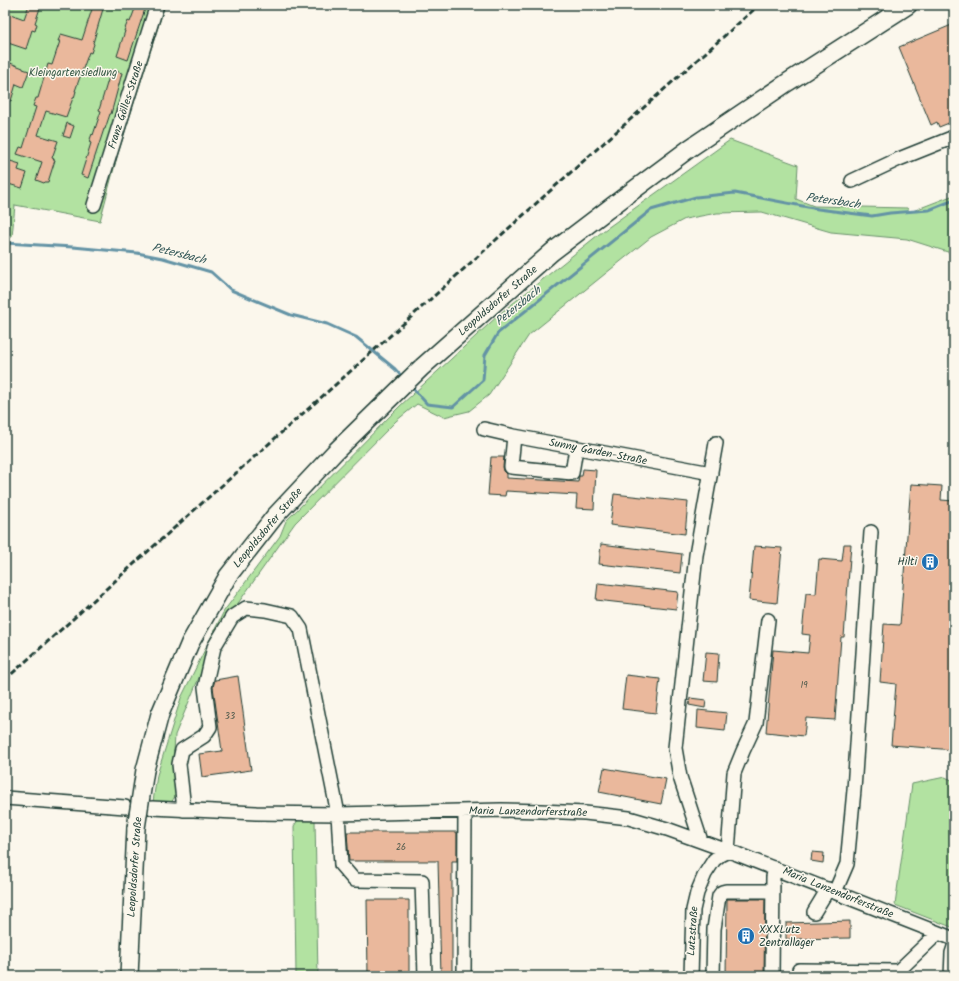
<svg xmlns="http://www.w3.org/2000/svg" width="959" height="981" font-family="Kalam,sans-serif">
	<rect width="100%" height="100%" fill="#fbf7ec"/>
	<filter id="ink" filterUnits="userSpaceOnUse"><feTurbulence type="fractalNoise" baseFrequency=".025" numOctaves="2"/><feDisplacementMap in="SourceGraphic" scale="8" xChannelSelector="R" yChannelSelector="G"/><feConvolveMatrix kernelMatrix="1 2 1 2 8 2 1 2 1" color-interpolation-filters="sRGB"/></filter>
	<g filter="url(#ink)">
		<!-- green -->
		<path fill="#b2e2a1" stroke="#68906a" d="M5,5h160l-48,152 -17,64 -85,-16 -3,32h-7z
			M730,140l68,25 -2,34 18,7 93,2 3,4 44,-17v59l-47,-15 -76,-7 -69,-20 -45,1 -32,6 -34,18 -122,98 -40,60 -20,16 -25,6 -27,-13 -21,17 -101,102 -66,93 -21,40 -33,79 -1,17 3,18v23l-6,10 -18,-1 4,-27 24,-77 43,-87 56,-75 6,-15 114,-115 102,-94 101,-81z
			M945,777l9,4v147l-59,-23 17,-121z
			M298,820h17l3,156h-22l-2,-150z"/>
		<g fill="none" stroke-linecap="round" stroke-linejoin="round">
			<!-- stream -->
			<path stroke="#6393a5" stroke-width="3" d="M5,243l68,4 64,6 26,5 48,14 20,18 60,25 36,9 29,13 39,32 8,9
				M410,385l17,19 26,3 30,-27 2,-25 13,-22 153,-123 45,-13 39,-4 83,16 54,7 18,-3 39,-3 25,-10"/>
		</g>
		<!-- building -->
		<path fill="#eab89c" stroke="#1f3d34" d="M29,5l11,3 -5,15 2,1 -2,7 -3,-1 -6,19 -21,-7v-30l19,7z
			M93,6l10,3 -10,34 1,1 -3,9 -2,-1 -14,39h1l-2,7h-1l-7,19 -20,-6 -8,24 20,6 -6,17 2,1 -1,1h2l-7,22h-3l-1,1 -8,-3 6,-18 -25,-8 3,-7 3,1 13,-41 -3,-1 3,-8h2l10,-34 4,1 8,-24h-2l3,-7 21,6z
			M136,6l9,3 -17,51 -11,-4 8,-25h-1l4,-10 2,1z
			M954,24v97l-15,6 -2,-5 -6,3 -32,-78z
			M5,61l18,7v1l6,2 -6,16 -7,-3 -5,17 -6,-2z
			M111,70l11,3 -11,41h-1l-5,15h-1l-16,49 -7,-3 10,-32 -2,-1 3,-8 1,1 8,-24 -2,-1z
			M67,123l7,3 -4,12 -7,-2z
			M7,160l13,4 -2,6 9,3 -5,15 -17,-5v-17z
			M491,457h13l-1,10 1,4 3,3v4l71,4 1,-6h3l1,-7 13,1 -2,39 -18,-1 1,-13 -71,-4 -1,5 -17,-1z
			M911,484l31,2 -1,14 13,1v249l-63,-5 5,-61 -16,-2 4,-58 16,1z
			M614,494l74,8 -3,32 -75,-9z
			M601,544l81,10 -2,19 -81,-9z
			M844,544h7l-7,93h-3l-6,83 -29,-2 -2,18 -38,-4 7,-82 35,3 2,-18 -8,-1 4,-41 10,1 3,-35 23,2z
			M754,546l28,2 -5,55 -28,-3z
			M598,583l80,9 -2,17 -80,-9z
			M706,652l13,1 -2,29 -14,-1z
			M626,675l34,4 -4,34 -34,-4z
			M238,676l13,94 -49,7 -3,-23 23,-3 -9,-64 2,-7z
			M690,698l16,2 -1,8 -16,-3z
			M698,710l29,3 -2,18 -28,-3z
			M604,768l62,11 -5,25 -62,-12z
			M347,832h110v29h-5v115h-11l-3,-115h-89z
			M812,852l12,1 -1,10 -12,-2z
			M727,899h38l-1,77h-38z
			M367,900h42v76h-41z
			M850,921v17l-64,1v-16z"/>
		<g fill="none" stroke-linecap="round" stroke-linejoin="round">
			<defs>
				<path id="minor" d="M852,181l47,-22 55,-22
					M94,205l63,-200
					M484,429l30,7 197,37
					M514,436l-3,31 61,6 4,-25
					M5,798l120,9
					M152,808l104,5 82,1 163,-4 40,1 44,2 44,5 38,11 61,22 9,3 217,85
					M183,810v-10l-4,-36 3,-14 22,-14 6,-9 -5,-40 9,-40 18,-30 14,-9 19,2 27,6 9,13 37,185 3,51 13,15 68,1 3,95
					M701,841l-21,-64 -5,-29 21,-193 20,-112
					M728,851l6,-78 9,-22 13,-28 12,-103
					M835,892l12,-28 2,-21 5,-53 17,-258
					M814,912l14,-23
					M799,970l100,1 1,5
					M464,976l1,-165
					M691,976l2,-66 4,-17 8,-19 9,-14 6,-5 8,-4
					M713,976l1,-47 5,-33 3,-4 4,-1h46
					M772,976l1,-99 2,-9
					M893,976l45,-43
					M951,976l1,-23 2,-6"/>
				<path id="major" d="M145,770l15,-56 30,-71 38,-67 47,-60 60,-64 86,-84 131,-116 67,-51 71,-53 98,-66 120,-77
					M129,976l7,-148"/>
			</defs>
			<!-- minor casing -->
			<use href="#minor" stroke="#1f3d34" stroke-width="16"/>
			<!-- major casing -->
			<use href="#major" stroke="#1f3d34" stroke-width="20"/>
			<!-- minor -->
			<use href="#minor" stroke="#fbf7ec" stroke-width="13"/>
			<!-- major -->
			<use href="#major" stroke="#fbf7ec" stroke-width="17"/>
			<!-- rail -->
			<path stroke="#1f3d34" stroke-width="3" stroke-dasharray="6 3" stroke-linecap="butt" d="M5,680l150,-135 225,-200 181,-164 198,-176"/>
			<defs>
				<path id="major-bridge" d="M136,828l9,-58"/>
			</defs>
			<!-- major-bridge casing -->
			<use href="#major-bridge" stroke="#1f3d34" stroke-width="20" stroke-linecap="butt"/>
			<!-- major-bridge -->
			<use href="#major-bridge" stroke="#fbf7ec" stroke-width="17"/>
		</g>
	</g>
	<!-- icons -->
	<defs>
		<symbol id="building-disc" viewBox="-11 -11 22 22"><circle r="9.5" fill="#1f6fb2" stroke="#fbf7ec"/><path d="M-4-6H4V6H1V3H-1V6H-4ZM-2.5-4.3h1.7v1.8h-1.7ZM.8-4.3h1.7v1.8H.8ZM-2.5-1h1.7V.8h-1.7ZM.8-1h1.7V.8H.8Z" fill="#fff"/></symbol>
	</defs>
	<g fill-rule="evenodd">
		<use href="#building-disc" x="920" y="552" width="20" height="20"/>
		<use href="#building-disc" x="736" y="926" width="20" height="20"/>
	</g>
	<g text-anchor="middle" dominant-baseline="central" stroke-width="3" stroke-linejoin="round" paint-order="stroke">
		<!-- number labels -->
		<g font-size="9" fill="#525c4e">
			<text x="804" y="685">19</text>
			<text x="230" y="716">33</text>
			<text x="401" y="847">26</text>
		</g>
		<!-- park labels -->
		<g font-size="11" fill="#3c5e4a" stroke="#fbf7ec">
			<text x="73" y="73">Kleingartensiedlung</text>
		</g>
		<!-- street labels -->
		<g font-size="11" fill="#1f3d34" stroke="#fbf7ec">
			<text transform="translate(126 105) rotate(-72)">Franz Gölles-Straße</text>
			<text transform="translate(498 301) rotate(-41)">Leopoldsdorfer Straße</text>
			<text transform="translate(598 452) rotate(11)">Sunny Garden-Straße</text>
			<text transform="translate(268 528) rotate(-50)">Leopoldsdorfer Straße</text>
			<text transform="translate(528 812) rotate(1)">Maria Lanzendorferstraße</text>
			<text transform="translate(135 867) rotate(-86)">Leopoldsdorfer Straße</text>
			<text transform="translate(838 893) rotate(22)">Maria Lanzendorferstraße</text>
			<text transform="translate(693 931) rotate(-86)">Lutzstraße</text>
		</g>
		<!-- poi labels -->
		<g font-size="11" fill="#1f3d34" stroke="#fbf7ec" text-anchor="end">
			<text x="917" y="562">Hilti</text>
			<text x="759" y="930" text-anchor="start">XXXLutz<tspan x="759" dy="13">Zentrallager</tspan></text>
		</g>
		<!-- water labels -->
		<g font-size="12" font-style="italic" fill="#365a5a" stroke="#fbf7ec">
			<text transform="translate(833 201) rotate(8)">Petersbach</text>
			<text transform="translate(179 254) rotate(14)">Petersbach</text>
			<text transform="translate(518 306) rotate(-39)">Petersbach</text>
		</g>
	</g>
	<!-- margin -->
	<rect width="959" height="981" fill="none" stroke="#fbf7ec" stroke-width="20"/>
	<rect x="10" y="10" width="939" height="961" fill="none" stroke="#1f3d34" stroke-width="1.5" filter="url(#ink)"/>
</svg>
